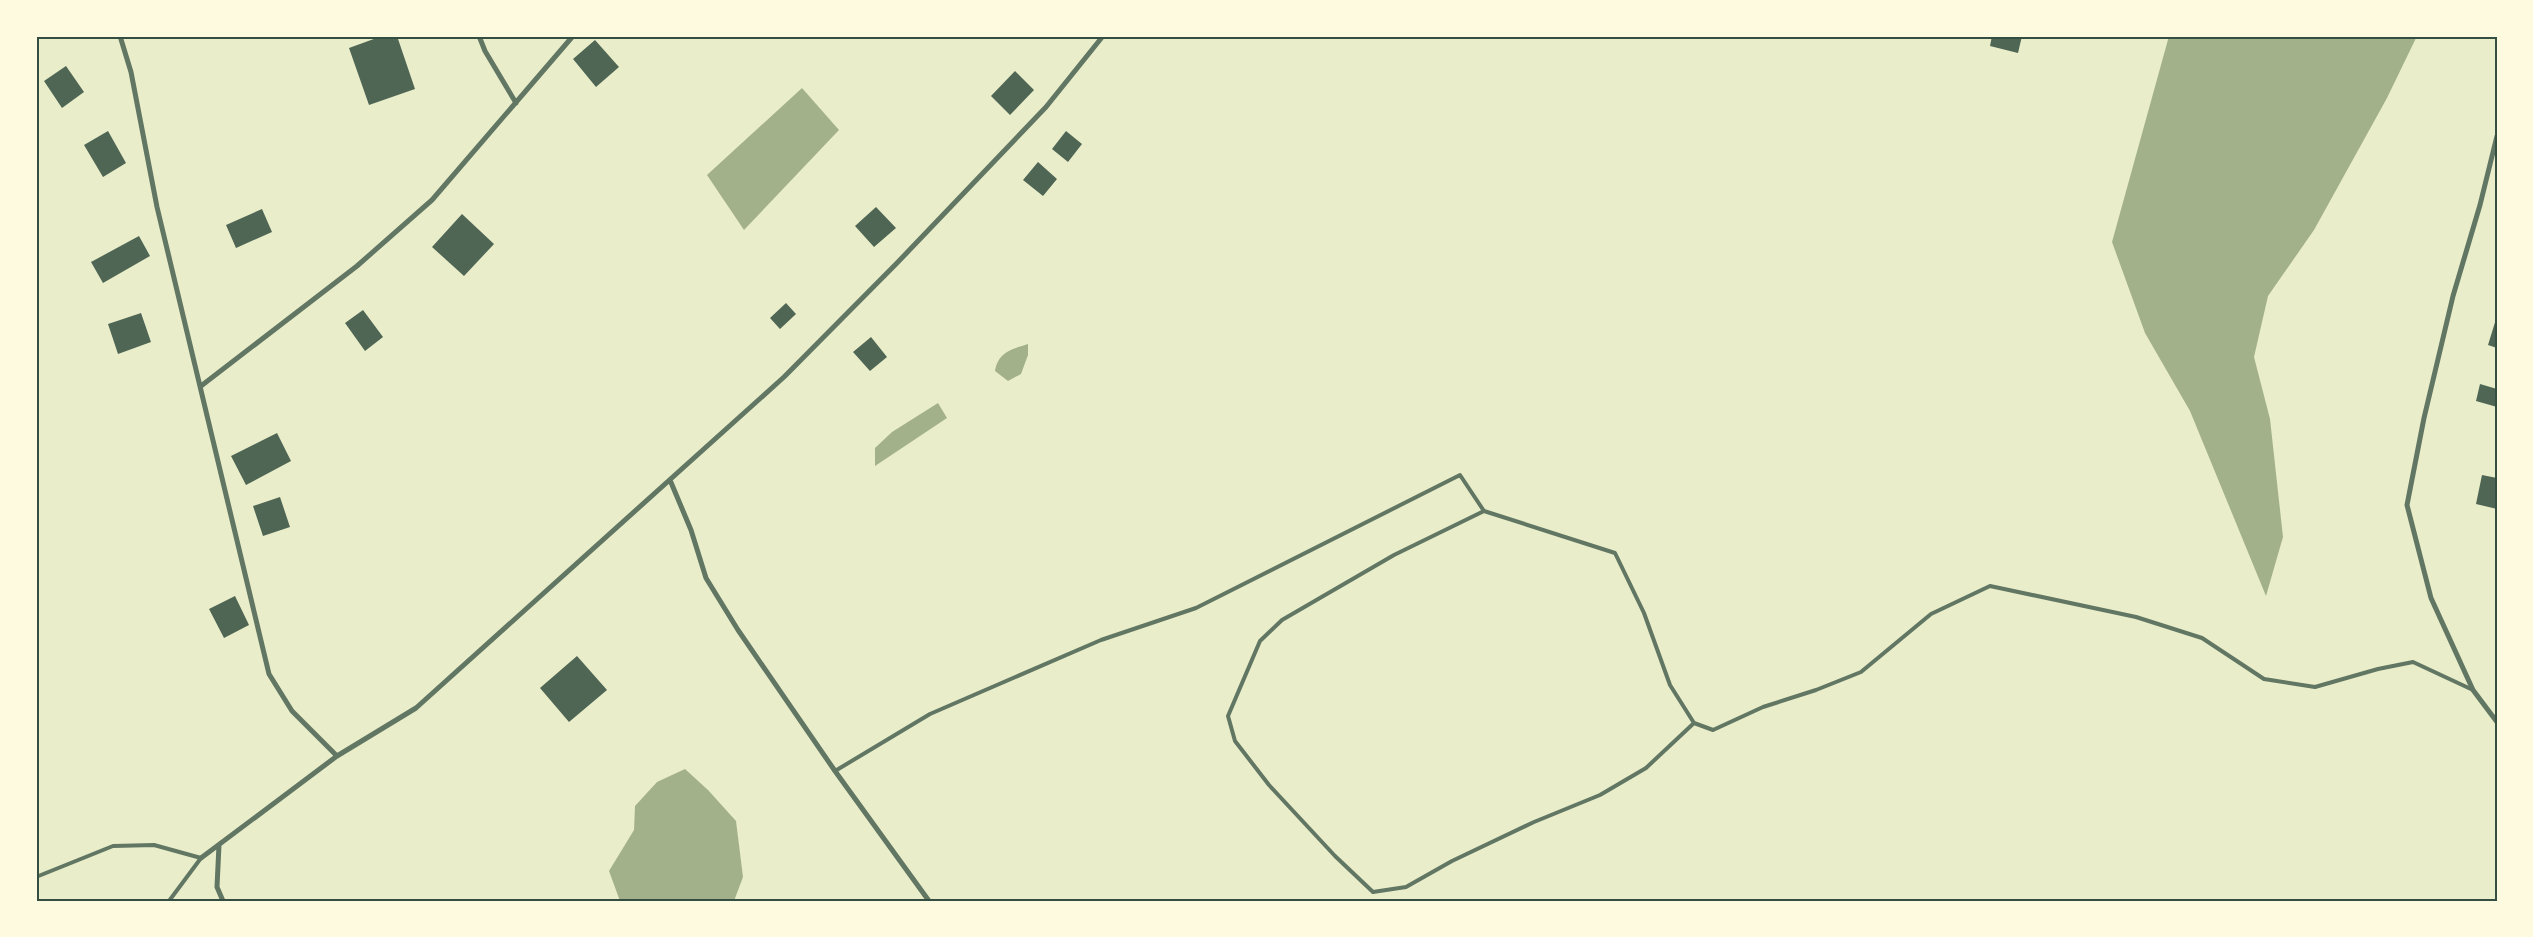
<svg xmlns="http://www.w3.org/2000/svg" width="2533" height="937" font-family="Overpass,sans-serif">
	<rect width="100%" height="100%" fill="#e9edc9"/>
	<!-- water -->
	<path fill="#a3b18a" d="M2169,36h248l-30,62 -73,132 -46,66 -14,61 16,62 13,118 -17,59 -76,-185 -45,-78 -33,-91z
		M802,88l37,42 -95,100 -37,-55z
		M1028,344v11l-7,19 -13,7 -13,-10c3,-19 17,-22 33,-27z
		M938,403l9,15 -72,48v-18l17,-16z
		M685,769l23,21 28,31 7,56 -9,24h-114l-11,-30 25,-41 1,-24 22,-24z"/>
	<!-- building -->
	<path fill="#4f6655" d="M382,36h15l18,53 -46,16 -20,-57z
		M1992,36h30l-4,17 -28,-7z
		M595,40l24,27 -23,20 -23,-28z
		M66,66l18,26 -22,16 -18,-27z
		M1015,71l19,19 -24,25 -19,-19z
		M108,131l18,32 -23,14 -19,-32z
		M1066,131l16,13 -14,18 -16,-13z
		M1038,162l19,17 -14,17 -20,-16z
		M876,207l20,21 -22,19 -19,-21z
		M262,209l10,23 -36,16 -10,-23z
		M462,214l32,30 -30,32 -32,-29z
		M139,236l11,20 -47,27 -12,-21z
		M786,303l10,11 -16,15 -10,-11z
		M363,310l20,27 -18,14 -20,-28z
		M141,313l10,29 -33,12 -10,-30z
		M2496,319h1v29l-9,-3z
		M871,337l16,20 -17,14 -17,-19z
		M2480,384l17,5v18l-21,-6z
		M277,433l14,28 -45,24 -15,-29z
		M2482,475l15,3v31l-21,-5z
		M280,497l10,30 -27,9 -10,-30z
		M235,596l14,29 -25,13 -15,-29z
		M577,656l30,34 -38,32 -29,-34z"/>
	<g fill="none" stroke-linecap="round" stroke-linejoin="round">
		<!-- service -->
		<path stroke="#617663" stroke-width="4" d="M1484,511l-90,44 -112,65 -22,21 -32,75 7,25 34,44 66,71 38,36 33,-5 46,-26 82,-39 66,-27 46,-27 48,-45
			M835,771l95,-57 171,-74 95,-32 264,-133 24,36 131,42 29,60 26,72 24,38 19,7 50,-23 53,-17 45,-18 70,-58 59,-28 146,31 66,21 62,41 51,8 63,-18 35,-7 60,28
			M36,877l77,-31 41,-1 47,13 -32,43"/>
		<!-- minor -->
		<path stroke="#617663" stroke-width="5" d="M120,36l11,36 26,135 112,467 23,37 45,45
			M479,36l6,15 31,52
			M2497,136l-17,69 -27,91 -29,122 -17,87 24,93 42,92 24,32
			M201,386l156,-120 75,-66 141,-164
			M670,480l21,50 15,48 32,52 97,141 94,130
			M219,845l-2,42 6,14
			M201,858l136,-102 79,-48 368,-331 113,-114 149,-156 57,-71"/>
	</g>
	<!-- border -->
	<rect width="2533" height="937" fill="none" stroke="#fefae0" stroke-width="75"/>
	<rect x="38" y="38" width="2458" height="862" fill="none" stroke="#344e41" stroke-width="2"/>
</svg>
